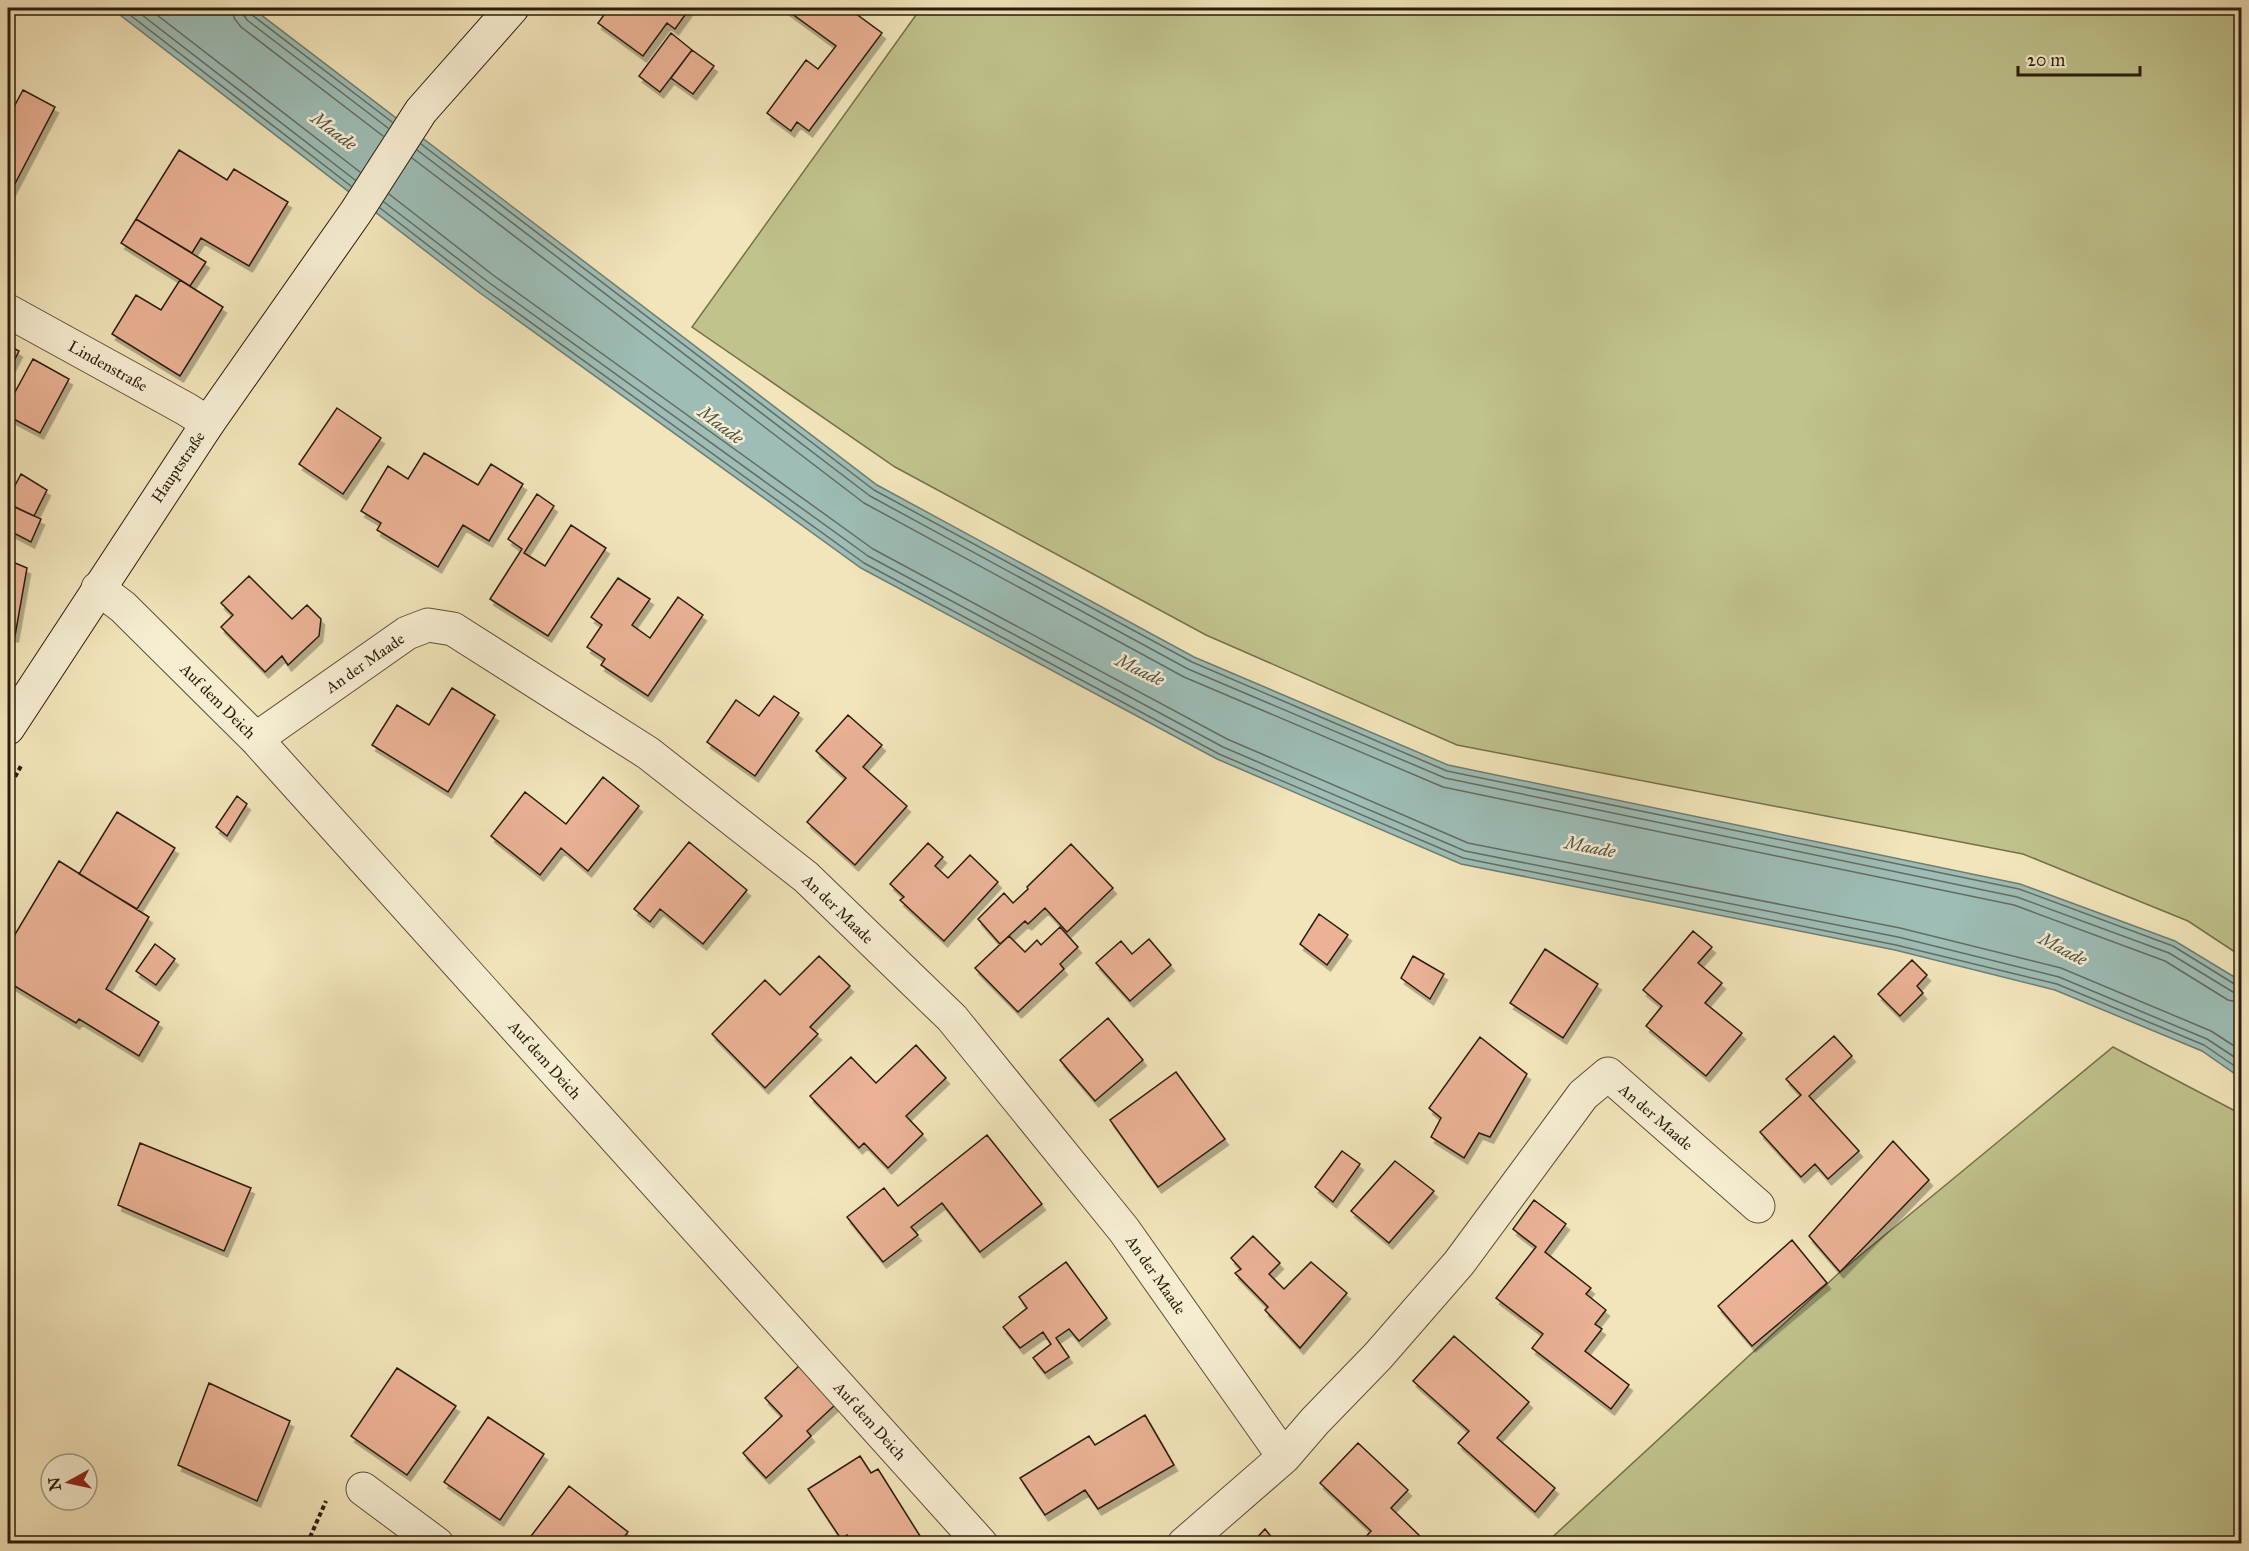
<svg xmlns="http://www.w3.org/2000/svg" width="2249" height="1551" font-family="'IM FELL Great Primer',serif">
	<defs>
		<filter id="shadow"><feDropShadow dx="3.5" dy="6" stdDeviation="0" flood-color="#0004"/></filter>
	</defs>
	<rect width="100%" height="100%" fill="#f2e5ba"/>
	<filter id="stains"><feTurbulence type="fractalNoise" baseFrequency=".00333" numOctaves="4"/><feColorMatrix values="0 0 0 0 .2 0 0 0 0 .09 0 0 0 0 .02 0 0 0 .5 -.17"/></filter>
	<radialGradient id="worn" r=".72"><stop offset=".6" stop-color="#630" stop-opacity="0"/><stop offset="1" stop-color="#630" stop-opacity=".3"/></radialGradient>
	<!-- green -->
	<path fill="#c0c38c" stroke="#76704c" stroke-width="1.5" d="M921,8h1320v948l-53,-35 -165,-67 -566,-109 -251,-110 -311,-168 -203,-140z
		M2113,1047l128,67v429h-695l294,-271z"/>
	<!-- water -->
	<path fill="#9dbdb6" stroke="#6f7d72" stroke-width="1.5" d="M111,8h141l625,477 317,172 254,108 572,119 155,57 66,40v97l-39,-27 -147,-61 -160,-40 -434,-86 -244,-105 -356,-191 -381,-275z"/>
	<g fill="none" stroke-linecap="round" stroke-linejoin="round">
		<!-- shore -->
		<path stroke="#646c61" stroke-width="1.5" d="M121,8l230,178
			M133,8l222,172
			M148,8l212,164
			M233,8l1,10 7,9 142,109
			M242,8l1,6 4,6 141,108
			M249,8l3,7 140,107
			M421,144l453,346 318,172 255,109 572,118 154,57 63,39 6,1
			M417,150l453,346 318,173 257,109 572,119 152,56 64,39 9,2
			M412,158l452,345 320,174 259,110 571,118 151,56 63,39 14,3
			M389,194l104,81 380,274 354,190 241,104 432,85 161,40 150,63 31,20
			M384,202l104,80 380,274 355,191 242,104 433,86 161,40 148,62 35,23
			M380,208l103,80 381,275 355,191 244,104 433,87 161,39 147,61 38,26"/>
	</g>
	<!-- building -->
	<path fill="#ebb295" stroke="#2b1c0c" stroke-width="1.5" filter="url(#shadow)" d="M609,8h81l-15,21 -8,-6 -24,33 -45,-33z
		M784,8h64l34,25 -73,98 -12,-9 -6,9 -24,-18 39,-53 12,9 18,-23z
		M671,33l21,17 -32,42 -21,-16z
		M692,50l22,16 -21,28 -22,-16z
		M23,90l32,17 -47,90v-79z
		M179,150l48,30 7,-11 54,33 -39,64 -48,-28 -9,15 -56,-34z
		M136,219l70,43 -16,24 -69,-43z
		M180,280l43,27 -43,69 -68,-42 24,-39 25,15z
		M8,345l11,6 -11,22z
		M33,359l36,20 -29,54 -32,-17v-11z
		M337,408l44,30 -38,56 -44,-30z
		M424,453l54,32 13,-21 32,20 -34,57 -26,-16 -25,42 -61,-37 4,-7 -20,-12 27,-45 20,13z
		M21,474l26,16 -13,26 -26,-12v-5z
		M537,494l17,12 -30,47 21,13 26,-41 35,23 -58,88 -58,-37 32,-50 -14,-10z
		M11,505l30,14 -10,23 -23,-12v-21z
		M8,560l19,8 -12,68 -7,-1z
		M249,576l43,43 15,-14 14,14 -2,17 -31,29 -6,-9 -17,16 -44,-45 12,-12 -12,-12z
		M618,578l32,21 -18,26 18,13 28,-41 25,18 -55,81 -47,-31 4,-6 -18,-12 15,-22 -11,-8z
		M452,688l43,27 -47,77 -76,-47 25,-40 32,20z
		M774,696l25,17 -44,63 -48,-34 29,-42 23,16z
		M848,715l34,30 -19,22 44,39 -52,59 -48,-43 39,-44 -30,-27z
		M603,777l36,29 -51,65 -27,-23 -21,27 -49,-39 34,-44 41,32z
		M237,796l10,8 -20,32 -11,-9z
		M117,812l58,36 -38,61 -58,-35z
		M689,842l58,48 -44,54 -43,-35 -10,13 -16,-13z
		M928,843l15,14 -8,9 13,12 22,-23 28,27 -54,59 -44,-41 4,-3 -14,-13z
		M1071,844l42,44 -46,44 -22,-24 -17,16 -3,-3 -25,23 -22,-25 26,-26 9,10 15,-14 -1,-2z
		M59,861l90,56 -43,72 53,33 -20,34 -60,-37 -3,4 -68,-41v-36z
		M1319,914l29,21 -21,30 -27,-21z
		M1060,927l18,20 -18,17 4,5 -46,43 -43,-44 34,-32 16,16 12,-12 4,5z
		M1693,931l19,16 -14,16 24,20 -17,20 37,30 -36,43 -60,-50 16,-20 -19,-16z
		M1149,939l22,26 -41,36 -34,-38 25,-22 11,13z
		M155,944l20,15 -19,26 -20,-14z
		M1545,949l53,35 -35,54 -53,-35z
		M819,956l31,30 -40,41 8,7 -53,54 -53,-54 53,-54 15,15z
		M1413,956l31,18 -14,25 -29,-21z
		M1912,960l15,15 -10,11 6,7 -23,23 -22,-22z
		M1108,1018l35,42 -48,41 -35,-41z
		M1834,1036l18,20 -43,40 50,55 -31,28 -13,-15 -14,13 -41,-45 41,-37 -15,-16z
		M1480,1037l47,37 -37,63 -11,-4 -15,25 -33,-21 10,-19 -12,-10z
		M916,1045l30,33 -40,38 17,18 -35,34 -24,-25 -5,5 -49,-52 41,-39 25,26z
		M1176,1072l49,67 -67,48 -48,-67z
		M987,1135l55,69 -62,48 -38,-49 -31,24 7,8 -35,27 -36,-45 37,-29 14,18z
		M1893,1141l36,39 -89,92 -31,-36z
		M140,1143l111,45 -27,63 -106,-46z
		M1342,1151l18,13 -27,38 -18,-15z
		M1395,1161l39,30 -45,52 -38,-32z
		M1534,1200l32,24 -21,28 46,36 -5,6 20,16 -11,14 7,5 -17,22 44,34 -18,24 -79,-61 11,-14 -47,-36 40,-51 -23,-18z
		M1253,1236l27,27 -11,11 15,15 27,-27 36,31 -47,55 -35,-38 3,-3 -33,-34 6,-4 -10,-11z
		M1792,1240l35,43 -75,63 -34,-40z
		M1066,1262l41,56 -28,23 -10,-12 -13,9 13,19 -24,16 -12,-15 18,-14 -8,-12 -23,16 -17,-21 24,-19 -8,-11z
		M1454,1336l75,66 -32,36 58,50 -20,24 -77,-69 11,-12 -56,-50z
		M800,1365l36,39 -29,27 4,5 -45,42 -23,-25 39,-37 -17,-18z
		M397,1368l59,38 -49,69 -56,-39z
		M209,1383l81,38 -33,80 -79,-36z
		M1145,1415l29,50 -76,44 -13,-19 -40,25 -25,-37 69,-42 6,9z
		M488,1417l56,37 -44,66 -56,-38z
		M1358,1443l50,47 -17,18 31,30 -5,6h-53l-2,-3 9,-10 -51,-48z
		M860,1456l11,17 7,-4 47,75h-72l-6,-9 -6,4 -33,-50z
		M569,1486l59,46 -9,12h-94z
		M1265,1529l12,15h-26z"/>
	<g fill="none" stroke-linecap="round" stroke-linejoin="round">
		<defs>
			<path id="street" d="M8,311l178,98 22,14
				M98,588l25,19 133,132 725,805
				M256,739l151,-106 21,-8 25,4 195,124 158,124 146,141 172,212 160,227
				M363,1489l74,55
				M1184,1544l100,-87 31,-36 63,-65 81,-93 124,-168 25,-21 150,132"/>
			<path id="secondary" d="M8,728l200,-305 148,-211 65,-101 91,-103"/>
		</defs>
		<!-- street casing -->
		<use href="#street" stroke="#5d4e38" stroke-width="35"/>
		<!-- secondary casing -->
		<use href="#secondary" stroke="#2b1c0c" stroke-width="35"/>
		<!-- path -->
		<path stroke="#2b1c0c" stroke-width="4" stroke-dasharray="4.5 3" stroke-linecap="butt" d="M8,790l14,-26
			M307,1544l19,-43"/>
		<!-- street -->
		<use href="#street" stroke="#f7eed2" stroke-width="33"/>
		<!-- secondary -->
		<use href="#secondary" stroke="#f7eed2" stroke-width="33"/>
	</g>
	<g text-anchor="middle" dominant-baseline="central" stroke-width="5" stroke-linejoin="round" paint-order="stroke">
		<!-- street labels -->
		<g font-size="16" fill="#2b1c0c" stroke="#f7eed2">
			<text transform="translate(108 366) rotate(29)">Lindenstraße</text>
			<text transform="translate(178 467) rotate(-56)">Hauptstraße</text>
			<text transform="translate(365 663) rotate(-35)">An der Maade</text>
			<text transform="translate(218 701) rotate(45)">Auf dem Deich</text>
			<text transform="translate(838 909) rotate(44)">An der Maade</text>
			<text transform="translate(545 1060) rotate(48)">Auf dem Deich</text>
			<text transform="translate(1656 1117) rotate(41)">An der Maade</text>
			<text transform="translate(1156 1275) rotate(55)">An der Maade</text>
			<text transform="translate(870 1421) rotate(48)">Auf dem Deich</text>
		</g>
		<!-- water labels -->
		<g font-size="18" font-style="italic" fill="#535448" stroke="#f7eed2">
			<text transform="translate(334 131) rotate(37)">Maade</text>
			<text transform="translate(721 425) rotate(37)">Maade</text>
			<text transform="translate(1140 670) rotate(26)">Maade</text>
			<text transform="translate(1590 847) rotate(11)">Maade</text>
			<text transform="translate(2063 949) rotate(28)">Maade</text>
		</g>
	</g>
	<!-- margin -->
	<rect width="2249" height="1551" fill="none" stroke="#f2e5ba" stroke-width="30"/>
	<rect x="9" y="9" width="2231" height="1533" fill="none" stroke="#2b1c0c" stroke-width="3"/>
	<rect x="15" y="15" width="2219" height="1521" fill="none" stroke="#2b1c0c" stroke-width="1.5"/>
	<!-- north arrow -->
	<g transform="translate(69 1482) rotate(262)"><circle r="28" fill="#f7eed2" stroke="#a59a83" stroke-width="1.5"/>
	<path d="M0-4.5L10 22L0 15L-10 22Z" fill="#8f2418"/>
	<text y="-9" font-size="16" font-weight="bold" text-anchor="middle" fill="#2b1c0c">N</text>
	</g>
	<!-- scale -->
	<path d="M2018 66v9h122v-9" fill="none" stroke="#2b1c0c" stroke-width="3"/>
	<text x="2027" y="66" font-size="18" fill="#2b1c0c" stroke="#f7eed2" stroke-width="4.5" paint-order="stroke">20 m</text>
	<rect width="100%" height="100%" filter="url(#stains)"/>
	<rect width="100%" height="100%" fill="url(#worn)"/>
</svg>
